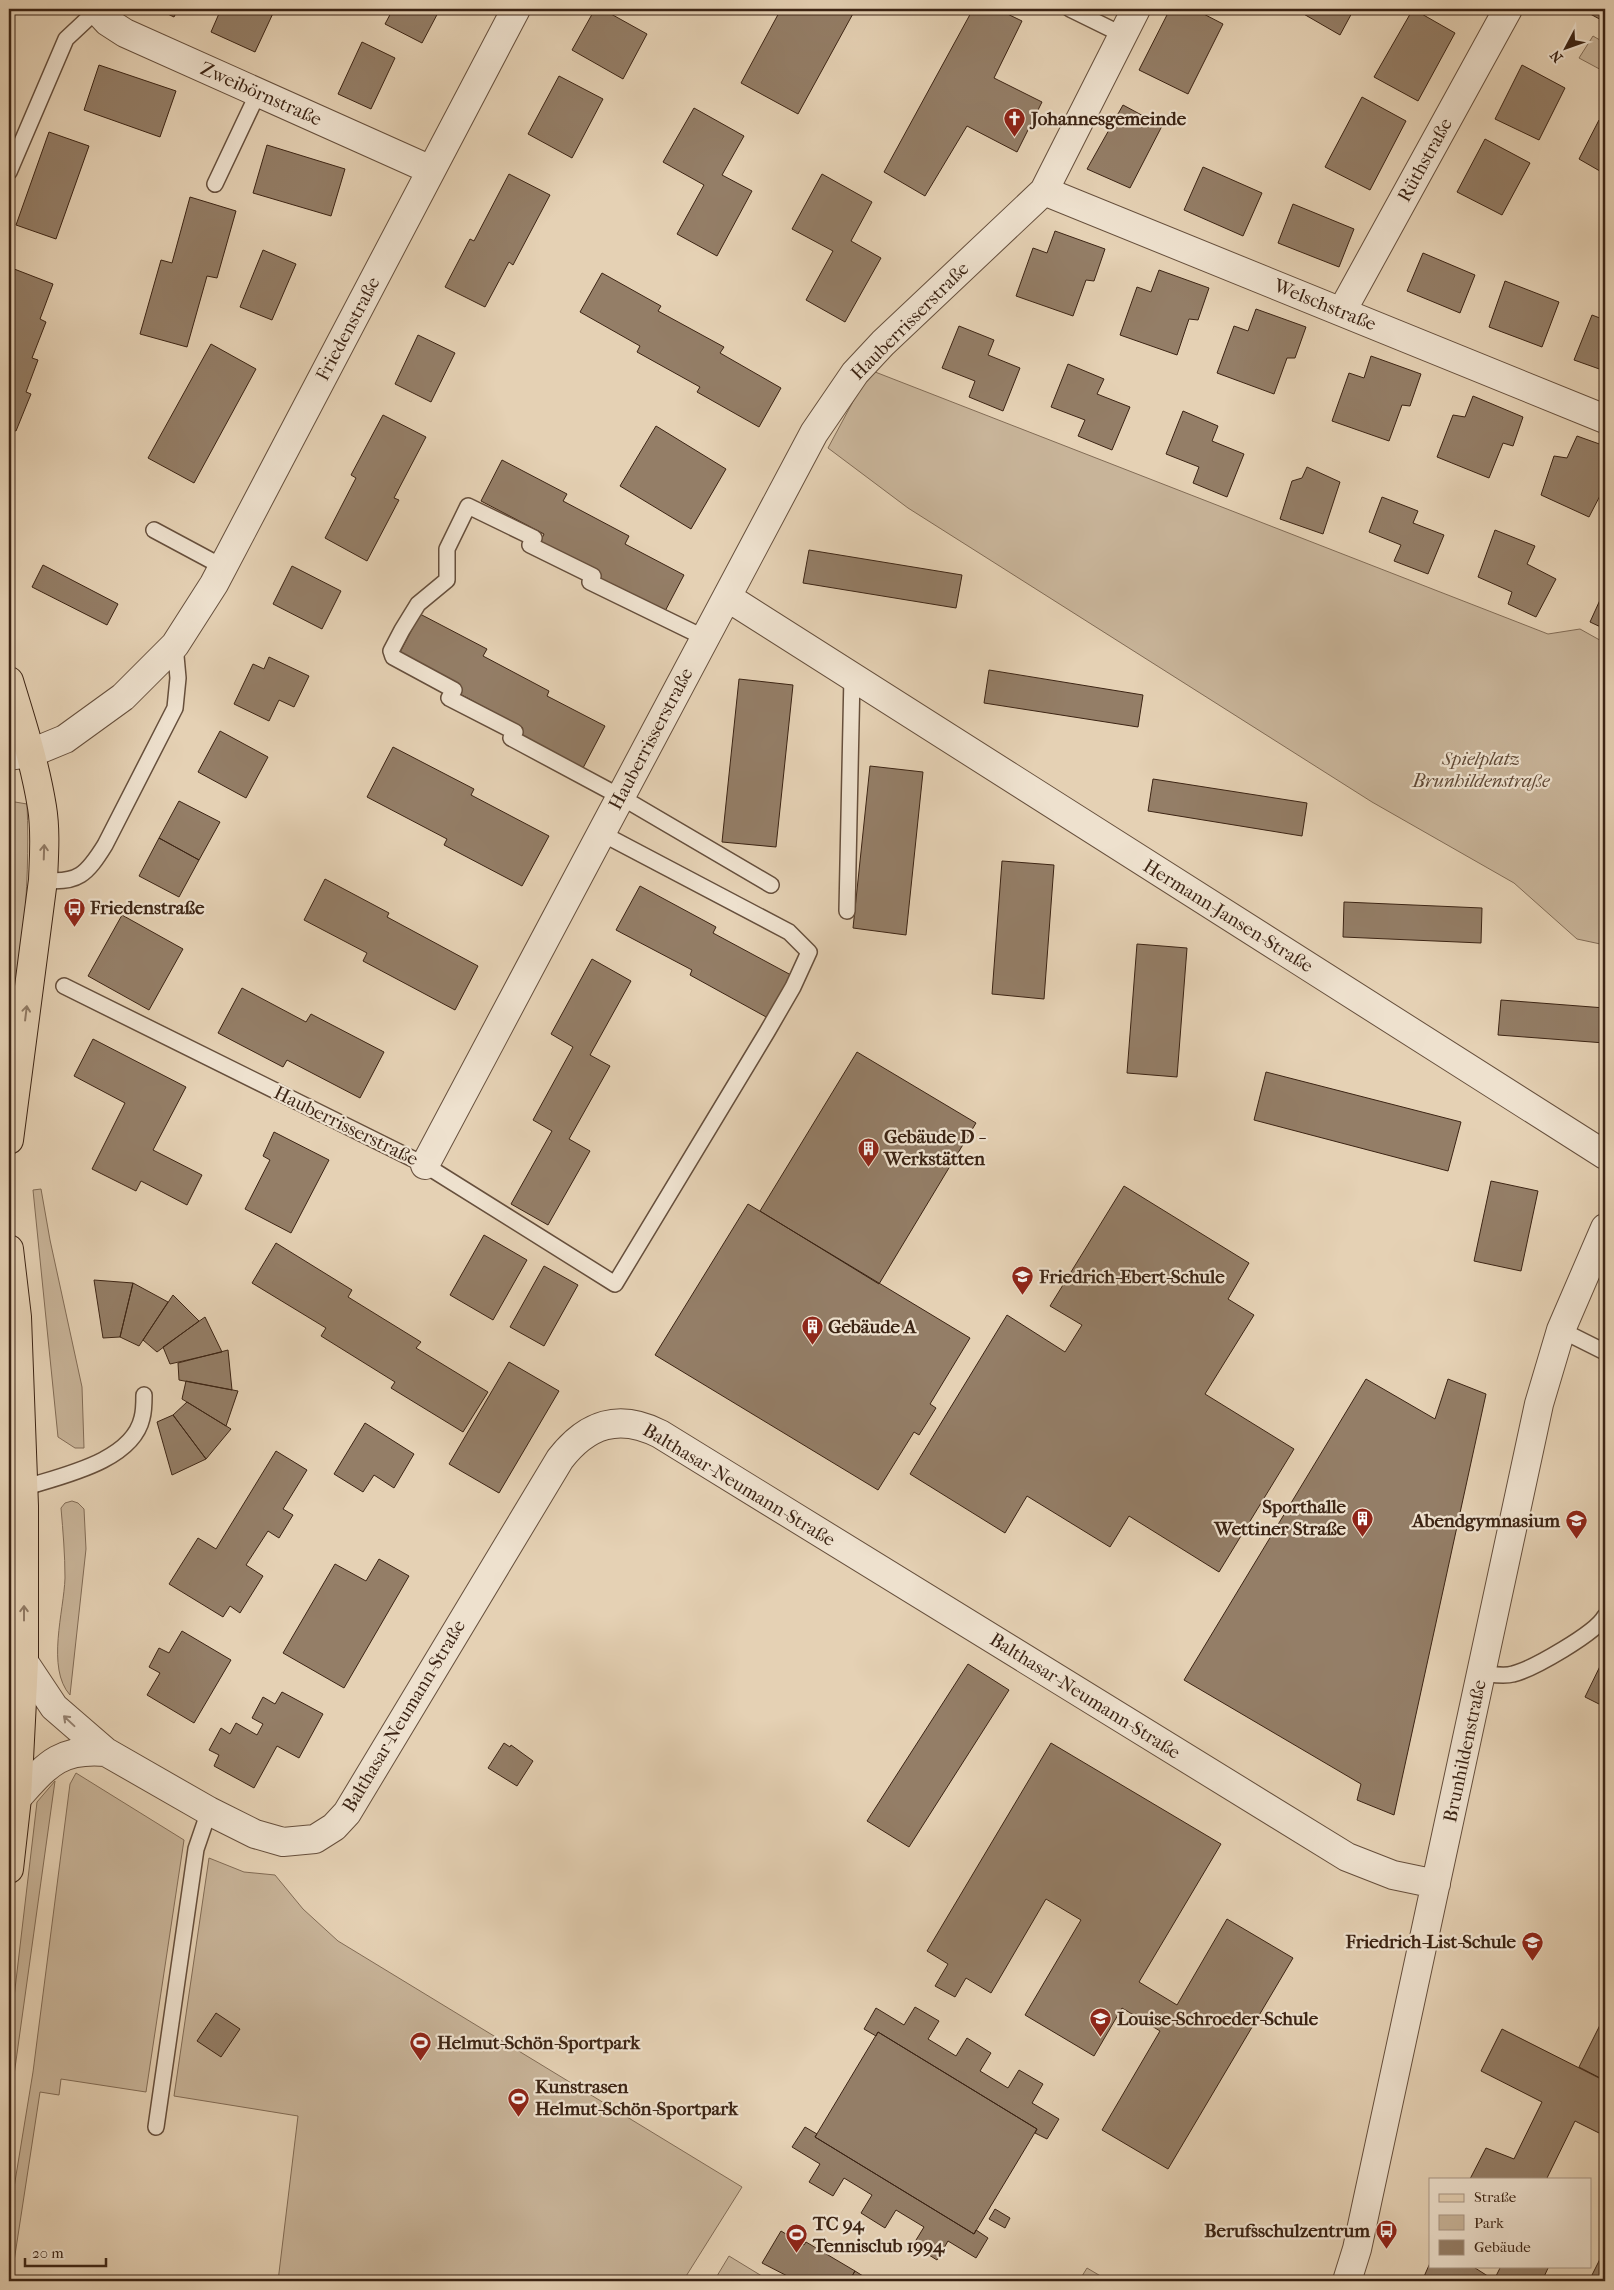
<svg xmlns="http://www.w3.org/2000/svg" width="1614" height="2290" font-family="'IM FELL French Canon',serif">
	<rect width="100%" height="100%" fill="#e5d1b4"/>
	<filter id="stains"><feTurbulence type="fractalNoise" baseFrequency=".004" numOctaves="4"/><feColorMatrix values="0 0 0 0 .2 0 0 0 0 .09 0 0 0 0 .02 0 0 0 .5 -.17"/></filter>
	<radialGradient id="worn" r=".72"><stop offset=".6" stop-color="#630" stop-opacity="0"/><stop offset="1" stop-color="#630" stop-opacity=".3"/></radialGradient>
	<!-- green -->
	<path fill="#c8b499" stroke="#826c56" d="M1593,36l12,7v29l-26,-14z
		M870,370l678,264 32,-5 25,14v302l-28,-6 -63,-56 -142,-81 -464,-294 -80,-60z
		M9,801l18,3c4,88 -8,175 -18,262z
		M41,1189l9,51 32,147 2,61h-9l-17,-11 -25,-247z
		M72,1501l6,2 6,6 2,40 -16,146c-24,-27 -6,-84 -5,-117 0,-23 -2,-47 -4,-70l4,-5z
		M76,1773l108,67 -38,252 -85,-13 -2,16 -19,-3 -29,189h-2v-63l24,-146 37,-288z
		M55,1781l-6,43 -40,287v-71l28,-238z
		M209,1858l35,14 31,3 28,34 35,32 404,246 -59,94h-405l20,-165 -124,-20z
		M729,2256l41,25h-56z
		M1087,2268l22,13h-30z"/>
	<!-- building -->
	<path fill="#947e67" stroke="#3c2414" d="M157,9h21l-4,8z
		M221,9h54l-20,43 -44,-20z
		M393,9h47l-18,34 -37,-19z
		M595,9h7l45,25 -24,45 -51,-29z
		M781,9l74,1 -57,104 -57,-31z
		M973,9h24l25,12 -28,57 48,24 -25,50 -50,-26 -42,70 -41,-24z
		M1170,9h24l29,15 -35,70 -49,-24z
		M1295,9h59l-14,26z
		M1413,9l42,24 -37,68 -44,-24z
		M1581,9h24v13z
		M362,42l33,16 -24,51 -33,-15z
		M99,65l77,26 -16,46 -76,-27z
		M1522,65l43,23 -26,52 -44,-21z
		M559,76l44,23 -31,59 -44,-24z
		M1362,97l44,24 -36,69 -45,-23z
		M1123,105l39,21 -32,62 -43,-19z
		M694,108l50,28 -22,39 30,16 -35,65 -40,-22 27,-49 -41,-23z
		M1599,120l6,3v51l-26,-15z
		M49,132l40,14 -33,93 -40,-14z
		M1485,139l45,24 -28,52 -45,-23z
		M267,145l78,24 -14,47 -78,-23z
		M1203,167l59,26 -19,43 -59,-26z
		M509,174l41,21 -37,70 -4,-3 -24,45 -40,-20 25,-48 4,2z
		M822,174l50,28 -21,39 30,17 -36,64 -39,-22 27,-49 -41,-22z
		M190,197l46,14 -19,67 -10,-2 -20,71 -47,-13 21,-74 11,3z
		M1293,204l61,25 -15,38 -61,-24z
		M1055,231l50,18 -11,32 -8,-1 -13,36 -57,-20 17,-48 14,5z
		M263,250l33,14 -24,56 -32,-13z
		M1423,253l52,22 -15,38 -53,-22z
		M9,267l44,17 -13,35 6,3 -14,36 6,2 -12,32 5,2 -15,37 -7,-2z
		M1159,270l50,18 -11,32 -9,-1 -12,36 -57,-20 17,-48 14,5z
		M602,273l59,33 -3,5 66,36 -4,6 61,35 -22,39 -62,-35 3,-5 -63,-35 3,-6 -60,-34z
		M1505,281l54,21 -17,45 -53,-20z
		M1256,309l50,18 -11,31h-8l-13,36 -57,-21 17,-47 14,5z
		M1592,315l13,5v51l-31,-11z
		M959,326l35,14 -6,15 32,13 -17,43 -34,-14 6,-16 -33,-13z
		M418,335l37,18 -24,49 -36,-18z
		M211,344l45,25 -62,114 -46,-25z
		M1371,356l50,18 -11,32 -8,-1 -13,36 -57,-20 17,-48 15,5z
		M1068,364l36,15 -7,15 33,13 -18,43 -34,-14 7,-16 -34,-13z
		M1473,396l50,21 -10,29 -10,-3 -14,35 -52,-21 16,-42 12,2z
		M1183,411l35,15 -6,15 32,13 -17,43 -34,-14 6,-16 -33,-13z
		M383,415l43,22 -32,61 5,2 -32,61 -42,-23 31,-60 -5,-3z
		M656,426l70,43 -35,60 -71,-43z
		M1577,436l28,10v40l-16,31 -48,-22 13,-39 13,2z
		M502,460l65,34 -4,7 66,35 -4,8 59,31 -21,40 -65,-34 3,-7 -61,-32 4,-8 -63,-33z
		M1307,467l33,15 -17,52 -43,-15 12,-38 10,-3z
		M1382,497l36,14 -5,12 31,12 -16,39 -34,-13 7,-16 -32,-13z
		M1495,530l40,16 -8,18 29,15 -20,38 -28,-13 4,-12 -34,-15z
		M809,550l153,25 -6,33 -153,-25z
		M43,565l75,39 -11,21 -75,-38z
		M292,566l49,25 -19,38 -49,-25z
		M1605,589v40l-15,-7z
		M420,614l67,35 -4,7 66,35 -2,5 58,30 -22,42 -64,-34 4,-6 -65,-35 3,-6 -62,-33z
		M269,657l40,19 -15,31 -15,-7 -10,21 -35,-17 19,-40 11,5z
		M989,670l154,25 -5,32 -154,-24z
		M739,679l54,6 -17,162 -54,-5z
		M220,731l48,26 -22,41 -48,-26z
		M393,747l81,42 -3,6 78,41 -27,50 -78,-41 3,-6 -80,-42z
		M870,766l53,6 -17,163 -53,-7z
		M1153,779l154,24 -5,33 -154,-25z
		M179,801l41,21 -21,38 -40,-22z
		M159,838l40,22 -20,37 -40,-21z
		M1002,861l52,4 -10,134 -52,-5z
		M325,879l64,34 -2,4 91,49 -23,44 -92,-49 4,-8 -63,-33z
		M640,886l76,41 -3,6 78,42 -23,43 -78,-43 2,-5 -76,-40z
		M1344,902l138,6 -1,35 -138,-6z
		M122,915l61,34 -34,61 -61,-34z
		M1137,944l50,4 -10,129 -50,-4z
		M592,959l39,22 -41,74 20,11 -41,73 21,12 -42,74 -37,-21 41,-73 -19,-11 40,-73 -22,-13z
		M242,988l64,34 5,-8 73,38 -24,46 -73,-38 -4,7 -65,-34z
		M1501,1000l104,8v35l-107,-8z
		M93,1039l93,48 -33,63 49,25 -15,30 -46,-24 -5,10 -44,-22 33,-66 -51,-27z
		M857,1052l119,71 -97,161 -119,-73z
		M1266,1072l195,50 -13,49 -194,-51z
		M274,1132l55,28 -38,73 -46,-24 25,-49 -7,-4z
		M1491,1181l47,10 -17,80 -47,-10z
		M1124,1186l125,77 -21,36 26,16 -49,79 89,55 -75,123 -90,-56 -19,31 -83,-51 -22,37 -95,-59 97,-159 58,37 17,-27 -32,-19z
		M748,1204l222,134 -40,66 6,4 -17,27 -5,-3 -36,58 -223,-135z
		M484,1235l43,25 -34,60 -43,-25z
		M276,1243l76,47 -4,7 73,45 -5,6 72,44 -25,40 -72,-44 4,-6 -74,-46 5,-8 -74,-45z
		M544,1266l34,19 -34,61 -34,-19z
		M94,1280l39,3 -13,54 -17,1z
		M133,1283l35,19 -29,44 -19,-9z
		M173,1295l26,26 -42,31 -14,-12z
		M205,1317l17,35 -52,12 -7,-17z
		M228,1350l4,40 -53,-10 -1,-17z
		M509,1362l50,29 -60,102 -50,-29z
		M1366,1379l69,40 13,-40 38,15 -92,421 -37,-15 4,-16 -177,-104z
		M186,1381l52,10 -12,35 -44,-27z
		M187,1402l44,27 -25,30 -33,-44z
		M173,1415l33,44 -34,16 -15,-53z
		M365,1423l49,31 -20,34 -20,-13 -11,17 -29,-18z
		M276,1451l31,19 -24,39 10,6 -14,23 -11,-7 -22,34 17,11 -23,37 -10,-7 -7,11 -54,-33 29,-46 18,11z
		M379,1559l30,17 -65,112 -61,-35 52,-89 31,17z
		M182,1631l49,29 -37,63 -47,-28 13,-22 -11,-6 10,-19 10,5z
		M1605,1656v51l-20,-10z
		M968,1664l41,26 -100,157 -42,-26z
		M282,1692l41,22 -24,44 -22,-12 -23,42 -40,-22 5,-11 -10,-5 12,-22 9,6 6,-11 21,12 6,-11 -11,-6 11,-21 12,7z
		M504,1743l6,4 1,-2 22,16 -16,25 -29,-18z
		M1051,1743l170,101 -82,138 38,23 50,-86 66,39 -125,211 -66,-39 58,-99 -38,-23 -28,48 -69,-41 56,-95 -35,-21 -55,94 -25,-15 -11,19 -20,-11 13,-22 -21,-13z
		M915,2007l24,14 -11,18 28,17 11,-18 24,15 -11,18 28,17 11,-18 24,14 -11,19 27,16 -12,20 -12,-6 2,-4 -159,-97 -2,4 -12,-7 12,-21 28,17z
		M216,2013l24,16 -19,28 -24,-16z
		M1605,2015v61l-1,4 -25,-13z
		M1502,2029l103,52v55l-30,-15 -28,57 2,1h-79l16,-31 28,11 28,-57 -61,-31z
		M878,2032l159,97 -63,105 -159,-97z
		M805,2127l12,7 -2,3 159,97 2,-4 12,8 -12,20 -28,-17 -11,19 -24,-15 11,-18 -28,-17 -11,18 -24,-15 11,-18 -28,-17 -11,18 -24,-14 11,-18 -28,-17z
		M995,2209l15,9 -5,10 -16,-9z
		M781,2231l23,14 2,-3 49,29 -6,10h-52l-35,-18z
		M1604,2251l1,30h-16z
		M1430,2263v3h42l22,14 7,-14h48l-7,15h-120z
		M855,2271l16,10h-22z"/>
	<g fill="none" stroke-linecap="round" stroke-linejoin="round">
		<defs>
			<path id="lane" d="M1070,9l53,26
				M9,172l57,-133 31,-29
				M215,184l43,-91
				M154,530l69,37
				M705,638l-115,-56 3,-6 -63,-31 4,-7 -66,-32 -21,43v31l-29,24 -16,26 -11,21 2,6 61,33 -5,8 66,34 -4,6 110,59 150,88
				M43,880c35,4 44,-6 62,-35l70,-137 3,-30 -3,-33
				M847,911l5,-235
				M64,986l361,179 190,119 152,-252 26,-45 16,-35 -20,-20 -188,-99
				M1561,1330l44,22
				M23,1488c37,-12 109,-26 119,-70 2,-7 2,-16 2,-23
				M1481,1673c10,1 22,4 32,1 20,-5 83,-41 92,-58
				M156,2127l40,-278 13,-38"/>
			<path id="street" d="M96,9l12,13 17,11 306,137
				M1044,191l561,228
				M1342,311l166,-302
				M727,597l878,558
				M9,756l22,-3 34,-14 58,-42 52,-52 39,-61 302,-575
				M425,1165l389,-732 41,-60 28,-30 161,-152 92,-182
				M24,1662l30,45 52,45 103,59 46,23 28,8 32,-3 19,-12 13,-14 213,-354c27,-35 59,-46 100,-25l687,423 46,18 43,9
				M17,1798c30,-33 42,-50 89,-46
				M1347,2281l10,-32 182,-845 22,-74 44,-102"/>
			<path id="primary" d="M9,681c13,42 26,83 33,126 4,24 2,49 1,73l-34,260
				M9,1249l8,68 7,189v156l-7,136 -8,71"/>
		</defs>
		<!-- lane casing -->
		<use href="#lane" stroke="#664f3c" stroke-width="18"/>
		<!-- street casing -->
		<use href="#street" stroke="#664f3c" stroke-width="30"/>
		<!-- primary casing -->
		<use href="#primary" stroke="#3c2414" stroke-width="30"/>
		<!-- lane -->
		<use href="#lane" stroke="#eee1ce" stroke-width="15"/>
		<!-- street -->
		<use href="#street" stroke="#eee1ce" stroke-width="28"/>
		<!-- primary -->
		<use href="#primary" stroke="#e5d1b4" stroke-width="28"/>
	</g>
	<!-- one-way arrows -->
	<defs><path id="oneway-shaft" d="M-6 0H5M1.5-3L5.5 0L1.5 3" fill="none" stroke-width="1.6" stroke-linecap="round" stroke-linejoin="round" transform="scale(1.25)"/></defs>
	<g stroke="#907a64">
		<use href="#oneway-shaft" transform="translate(44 852) rotate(-88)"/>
		<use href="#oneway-shaft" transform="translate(26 1013) rotate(-83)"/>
		<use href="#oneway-shaft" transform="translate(24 1613) rotate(-90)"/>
	</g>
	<use stroke="#958271" href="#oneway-shaft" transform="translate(69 1721) rotate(-137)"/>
	<!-- icons -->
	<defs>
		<symbol id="church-pin" viewBox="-11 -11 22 30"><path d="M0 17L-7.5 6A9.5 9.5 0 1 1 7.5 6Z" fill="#8f2418" stroke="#eee1ce"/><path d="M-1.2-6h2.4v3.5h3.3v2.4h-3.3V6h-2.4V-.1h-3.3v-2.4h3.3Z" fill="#fff"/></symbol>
		<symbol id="bus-pin" viewBox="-11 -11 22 30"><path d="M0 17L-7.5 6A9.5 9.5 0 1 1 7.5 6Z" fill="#8f2418" stroke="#eee1ce"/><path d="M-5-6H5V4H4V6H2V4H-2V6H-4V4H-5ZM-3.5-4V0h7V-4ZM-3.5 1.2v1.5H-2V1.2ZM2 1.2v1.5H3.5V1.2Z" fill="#fff"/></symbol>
		<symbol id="building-pin" viewBox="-11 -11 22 30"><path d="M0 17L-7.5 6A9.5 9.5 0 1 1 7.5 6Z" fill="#8f2418" stroke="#eee1ce"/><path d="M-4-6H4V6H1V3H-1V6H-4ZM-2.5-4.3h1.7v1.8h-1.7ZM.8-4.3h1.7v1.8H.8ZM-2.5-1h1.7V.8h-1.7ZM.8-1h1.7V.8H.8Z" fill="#fff"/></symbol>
		<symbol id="school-pin" viewBox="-11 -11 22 30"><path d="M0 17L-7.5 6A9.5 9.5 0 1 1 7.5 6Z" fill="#8f2418" stroke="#eee1ce"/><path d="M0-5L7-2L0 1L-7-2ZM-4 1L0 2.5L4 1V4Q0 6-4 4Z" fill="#fff"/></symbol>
		<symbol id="stadium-pin" viewBox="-11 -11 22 30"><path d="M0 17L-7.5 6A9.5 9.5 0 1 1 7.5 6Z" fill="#8f2418" stroke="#eee1ce"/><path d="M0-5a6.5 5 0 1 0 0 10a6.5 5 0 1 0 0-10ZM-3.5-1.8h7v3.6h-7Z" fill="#fff"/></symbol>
	</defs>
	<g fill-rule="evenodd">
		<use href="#church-pin" x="1002" y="106" width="25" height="34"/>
		<use href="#bus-pin" x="62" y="896" width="25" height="34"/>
		<use href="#building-pin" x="856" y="1136" width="25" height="34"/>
		<use href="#school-pin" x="1010" y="1264" width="25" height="34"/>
		<use href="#building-pin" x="800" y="1314" width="25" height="34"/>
		<use href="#building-pin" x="1350" y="1506" width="25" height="34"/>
		<use href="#school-pin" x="1564" y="1508" width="25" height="34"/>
		<use href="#school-pin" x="1520" y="1930" width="25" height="34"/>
		<use href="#school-pin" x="1088" y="2006" width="25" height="34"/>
		<use href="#stadium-pin" x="408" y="2030" width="25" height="34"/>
		<use href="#stadium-pin" x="506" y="2086" width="25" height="34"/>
		<use href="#bus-pin" x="1374" y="2218" width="25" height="34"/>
		<use href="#stadium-pin" x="784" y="2222" width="25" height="34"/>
	</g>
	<g text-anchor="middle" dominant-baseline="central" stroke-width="4.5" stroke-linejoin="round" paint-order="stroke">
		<!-- street labels -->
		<g font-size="19" fill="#3c2414" stroke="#eee1ce">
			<text transform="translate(261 94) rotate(24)">Zweibörnstraße</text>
			<text transform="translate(1425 160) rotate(-61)">Rüthstraße</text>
			<text transform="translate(1325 305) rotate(22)">Welschstraße</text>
			<text transform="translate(910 321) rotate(-45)">Hauberrisserstraße</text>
			<text transform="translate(348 329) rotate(-62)">Friedenstraße</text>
			<text transform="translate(651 739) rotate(-62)">Hauberrisserstraße</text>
			<text transform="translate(1228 916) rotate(32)">Hermann-Jansen-Straße</text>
			<text transform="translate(346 1126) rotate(26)">Hauberrisserstraße</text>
			<text transform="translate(739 1485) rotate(31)">Balthasar-Neumann-Straße</text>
			<text transform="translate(1085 1696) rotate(32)">Balthasar-Neumann-Straße</text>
			<text transform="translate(404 1716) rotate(-59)">Balthasar-Neumann-Straße</text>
			<text transform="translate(1465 1751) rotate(-78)">Brunhildenstraße</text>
		</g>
		<!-- poi labels -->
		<g font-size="19" font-weight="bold" fill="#3c2414" stroke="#eee1ce" text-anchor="start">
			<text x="1031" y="119">Johannesgemeinde</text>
			<text x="90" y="908">Friedenstraße</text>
			<text x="884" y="1137">Gebäude D -<tspan x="884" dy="22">Werkstätten</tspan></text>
			<text x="1039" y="1277">Friedrich-Ebert-Schule</text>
			<text x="828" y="1327">Gebäude A</text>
			<text x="1346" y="1507" text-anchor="end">Sporthalle<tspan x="1346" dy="22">Wettiner Straße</tspan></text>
			<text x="1560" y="1521" text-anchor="end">Abendgymnasium</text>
			<text x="1516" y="1942" text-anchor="end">Friedrich-List-Schule</text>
			<text x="1117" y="2019">Louise-Schroeder-Schule</text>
			<text x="437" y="2043">Helmut-Schön-Sportpark</text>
			<text x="535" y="2087">Kunstrasen<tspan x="535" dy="22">Helmut-Schön-Sportpark</tspan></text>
			<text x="813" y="2224">TC 94<tspan x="813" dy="22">Tennisclub 1994</tspan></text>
			<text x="1370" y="2231" text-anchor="end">Berufsschulzentrum</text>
		</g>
		<!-- park labels -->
		<g font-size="19" font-style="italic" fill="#5f4835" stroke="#eee1ce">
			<text x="1481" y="759">Spielplatz<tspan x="1481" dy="22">Brunhildenstraße</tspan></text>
		</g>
	</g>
	<!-- margin -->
	<rect width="1614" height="2290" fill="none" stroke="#e5d1b4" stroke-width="30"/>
	<rect x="10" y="10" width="1594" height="2270" fill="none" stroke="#3c2414" stroke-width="2.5"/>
	<rect x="15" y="15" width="1584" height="2260" fill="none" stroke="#3c2414"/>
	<!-- legend -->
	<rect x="1429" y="2178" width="162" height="90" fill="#eee1ce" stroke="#a79584"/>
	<rect x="1439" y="2194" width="25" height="8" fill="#e5d1b4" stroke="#a79584"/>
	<text x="1474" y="2202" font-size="15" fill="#3c2414">Straße</text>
	<rect x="1439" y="2215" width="25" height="15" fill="#c8b499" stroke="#a79584"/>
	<text x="1474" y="2228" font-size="15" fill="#3c2414">Park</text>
	<rect x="1439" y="2240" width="25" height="15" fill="#947e67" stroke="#a79584"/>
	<text x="1474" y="2252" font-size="15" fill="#3c2414">Gebäude</text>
	<!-- north arrow -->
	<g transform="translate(1566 48) rotate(229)" stroke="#eee1ce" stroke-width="4" paint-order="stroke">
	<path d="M0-4L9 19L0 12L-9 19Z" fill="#3c2414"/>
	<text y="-8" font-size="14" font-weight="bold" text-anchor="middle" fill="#3c2414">N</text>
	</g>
	<!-- scale -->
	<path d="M25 2258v8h81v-8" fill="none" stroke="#3c2414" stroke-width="2.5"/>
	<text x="32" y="2258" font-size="15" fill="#3c2414" stroke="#eee1ce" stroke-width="4" paint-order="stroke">20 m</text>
	<rect width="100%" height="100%" filter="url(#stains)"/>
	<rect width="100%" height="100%" fill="url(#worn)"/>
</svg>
